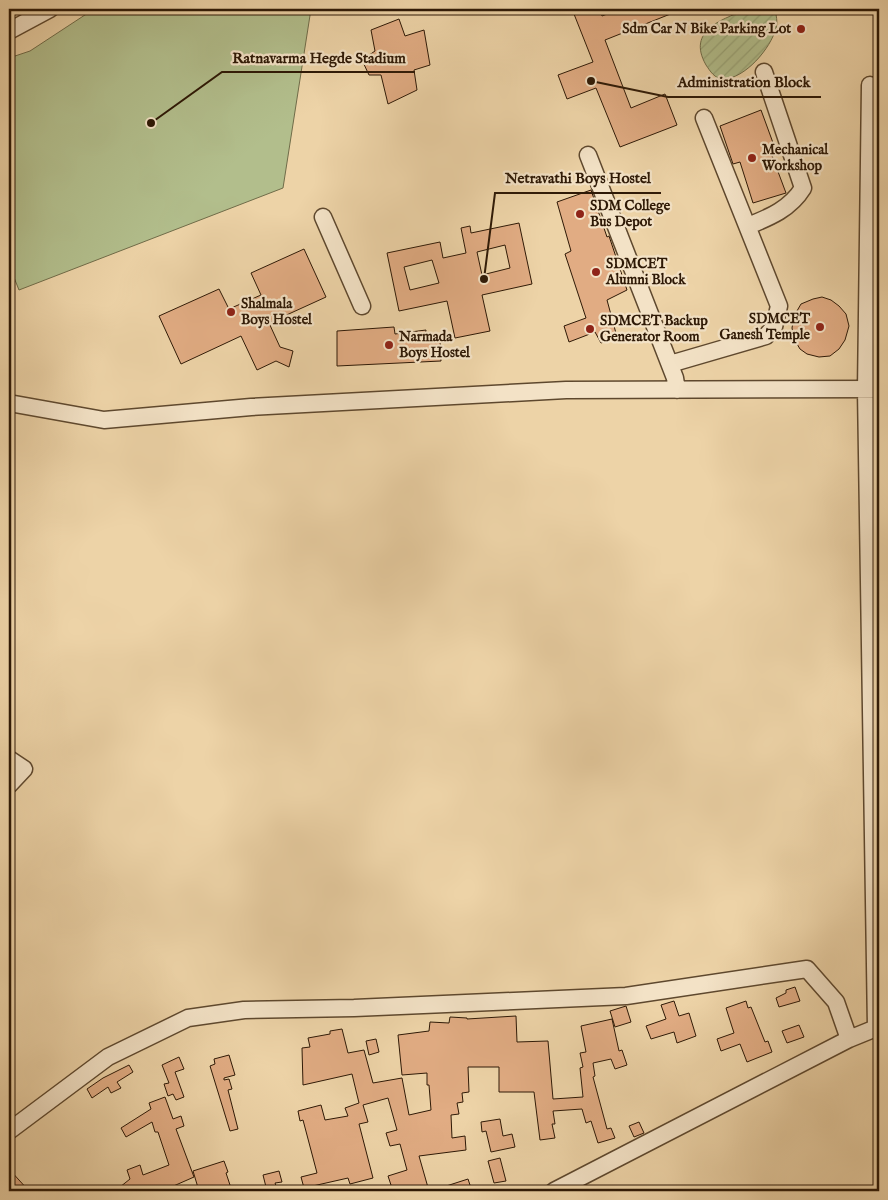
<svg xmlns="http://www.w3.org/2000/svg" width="888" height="1200" font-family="'IM FELL English',serif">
	<defs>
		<pattern id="garden-furrows" width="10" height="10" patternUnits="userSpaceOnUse" patternTransform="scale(1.25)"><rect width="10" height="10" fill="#b2be8c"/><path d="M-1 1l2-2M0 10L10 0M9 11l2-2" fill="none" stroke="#99a377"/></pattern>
	</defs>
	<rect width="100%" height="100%" fill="#edd3a7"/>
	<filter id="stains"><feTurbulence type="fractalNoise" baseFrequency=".004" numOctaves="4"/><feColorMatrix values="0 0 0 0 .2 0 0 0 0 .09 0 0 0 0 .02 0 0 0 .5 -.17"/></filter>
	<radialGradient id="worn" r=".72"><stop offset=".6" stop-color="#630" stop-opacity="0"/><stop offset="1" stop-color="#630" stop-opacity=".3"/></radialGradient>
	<!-- garden -->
	<path fill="url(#garden-furrows)" stroke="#706c49" d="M748,9h27c1,6 3,13 1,19 -5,20 -31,51 -53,51 -8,0 -13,-8 -17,-14 -20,-35 17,-46 42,-56z"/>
	<!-- pitch -->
	<path fill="#b2be8c" stroke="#706c49" d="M94,9h217l-28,179 -264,102 -10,-25v-207l21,-7z"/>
	<!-- building -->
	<path fill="#e1ac83" stroke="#2e1906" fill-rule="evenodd" d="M572,9h27l3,7 18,-7h63l-78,31 26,68 34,-14 12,31 -57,22 -24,-59 -29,11 -9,-24 35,-13z
		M399,19l6,17 19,-6 6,35 -16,5 3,20 -29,14 -7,-29h-12l-7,-15 13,-9 -4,-21z
		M761,110l15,41 -5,2 15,40 -33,10 -13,-41 -7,2 -13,-38z
		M591,190l16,47 2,-1 18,54 -20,10 10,37 -16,6 -6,-11 -26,10 -5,-16 22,-8 -21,-64 6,-3 -14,-49z
		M519,223l13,61 -50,11 8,36 -35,7 -8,-37 -48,10 -12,-58 53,-11 3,16 23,-5 -5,-25 9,-2 1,7zM505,245l5,23 -28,7 -5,-23zM432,260l7,23 -29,7 -6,-23z
		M304,249l22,48 -57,26 11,24 13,4 -4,16 -13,-6 -19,9 -16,-34 -60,28 -22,-48 60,-27 10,20 32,-14 -10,-22z
		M822,297l9,3 8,6 7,8 3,12 -4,14 -6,9 -9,7 -11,1 -12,-3 -7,-5 -6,-10 -2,-11 2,-12 7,-12 12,-5z
		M394,327l1,7 31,-4 -1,9 15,-1 1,23 -104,5v-35z
		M795,987l5,14 -21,6 -3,-9 10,-5v-3z
		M674,1001l5,15 10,-3 7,23 -19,7 -3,-11 -23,7 -5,-13 20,-7 -5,-14z
		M746,1001l2,7 3,-1 14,35 3,-1 4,11 -25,10 -7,-18 -19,7 -4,-12 17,-6 -8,-25z
		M626,1006l5,16 -16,5 -5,-16z
		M516,1016l1,26 31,-1 5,58 30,-2 -3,-29 3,-1 -3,-14 6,-1 -5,-26 31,-7 7,32 3,-1 5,15 -12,4 -4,-10 -18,4 2,13 -2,1 14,52 4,-1 4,10 -17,5 -7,-22 -5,2 -4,-14 -29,2 2,13h-3l3,14 -15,2 -6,-48h-35v-25h-31l1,25 -7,1 1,9 -6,1 2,11 -8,1 1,23 13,-2 1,14 -47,6 10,35h-36l-5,-15 19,-6 -7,-26 -10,2 -4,-13 11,-3 -9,-32 -25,7 5,17 -9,2 14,54 -23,6 -2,-6 -44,10 -3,-11 16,-4 -14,-53 -3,1 -2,-10 23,-6 4,15 23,-4 -3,-8 14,-5 -7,-29 -49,11 -1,-37 8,-1 -2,-9 22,-4v-3l12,-2 6,24 16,-3 9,33 29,-5 7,37 22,-5 -2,-25h-2v-12l-25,2 -4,-40 31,-4 1,-9 19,1 1,-6 17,1v1z
		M799,1025l5,12 -17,6 -5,-12z
		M376,1039l3,13 -10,3 -3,-14z
		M229,1055l6,20 -11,3v2l5,-1 3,10 -4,1 10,39 -8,2 -20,-65 5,-2 -1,-5z
		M179,1057l5,12 -9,3 9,25 -8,3 -3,-6 -5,2 -4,-12 5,-1 -7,-18z
		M129,1065l4,7 -16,10 4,6 -10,5 -3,-6 -16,11 -5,-9 16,-11z
		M165,1097l8,22 8,-3 3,10 -8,3 18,48 -25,11 1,3h-55l15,-12 -3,-9 13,-5 3,10 26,-10 -11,-33h-3l-3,-10 -26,15 -5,-9 30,-19 -2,-6z
		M500,1119l3,17 9,-2 3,13 -24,5 -5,-21 -4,1 -1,-10z
		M639,1122l5,11 -10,4 -5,-11z
		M500,1158l6,23 -12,2 -6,-22z
		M224,1161l4,11 -2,1 6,18h-33l-6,-20z
		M9,1169l20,22h-20z
		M279,1171l3,11 -7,1 3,8h-11l-4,-16z
		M468,1179l4,12h-35v-2z"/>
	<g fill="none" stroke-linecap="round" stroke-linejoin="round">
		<defs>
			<path id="minor" d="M9,31l41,-22
				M588,155l87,223 2,12
				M323,217l39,89
				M748,226c22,-9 42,-17 55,-38l-39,-116
				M670,364l96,-28 8,-9 5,-21 -75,-188
				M9,403l95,17 147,-13 315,-17 313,-1
				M9,759l15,10 -15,16
				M9,1131l99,-74 80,-39 56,-8 110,-2 272,-12 181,-27 29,33 13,37
				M554,1191l295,-152 27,-11 -10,-638 4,-305"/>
		</defs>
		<!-- minor casing -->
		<use href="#minor" stroke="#5e482e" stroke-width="19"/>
		<!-- minor -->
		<use href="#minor" stroke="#f3e2c6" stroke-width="16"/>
	</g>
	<!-- markers -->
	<g fill="#8f2418" stroke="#f3e2c6" stroke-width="2">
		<circle cx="801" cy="29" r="5"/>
		<circle cx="752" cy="158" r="5"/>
		<circle cx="580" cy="214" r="5"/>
		<circle cx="596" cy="272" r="5"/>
		<circle cx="231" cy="312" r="5"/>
		<circle cx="820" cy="327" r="5"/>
		<circle cx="590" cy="329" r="5"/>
		<circle cx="389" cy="345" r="5"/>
	</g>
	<g text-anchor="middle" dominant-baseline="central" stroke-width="4.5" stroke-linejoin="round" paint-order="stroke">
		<!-- poi labels -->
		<g font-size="14" font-weight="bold" fill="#2e1906" stroke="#f3e2c6" text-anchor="start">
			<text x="791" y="29" text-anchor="end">Sdm Car N Bike Parking Lot</text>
			<text x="762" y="150">Mechanical<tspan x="762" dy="16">Workshop</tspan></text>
			<text x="590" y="206">SDM College<tspan x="590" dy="16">Bus Depot</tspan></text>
			<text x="606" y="264">SDMCET<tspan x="606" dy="16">Alumni Block</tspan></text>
			<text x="241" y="304">Shalmala<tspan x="241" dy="16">Boys Hostel</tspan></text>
			<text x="810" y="319" text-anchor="end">SDMCET<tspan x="810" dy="16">Ganesh Temple</tspan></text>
			<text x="600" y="321">SDMCET Backup<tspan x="600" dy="16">Generator Room</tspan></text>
			<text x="399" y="337">Narmada<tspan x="399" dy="16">Boys Hostel</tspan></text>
		</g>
	</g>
	<!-- callouts -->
	<path fill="none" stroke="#2e1906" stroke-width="2" d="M151 123L222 72H415M591 81L668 97H821M484 279L495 193H661"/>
	<g fill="#2e1906" stroke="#f3e2c6" stroke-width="2">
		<circle cx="151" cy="123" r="5"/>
		<circle cx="591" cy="81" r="5"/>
		<circle cx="484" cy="279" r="5"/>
	</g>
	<g font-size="15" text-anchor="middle" font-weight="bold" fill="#2e1906" stroke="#f3e2c6" stroke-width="4.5" stroke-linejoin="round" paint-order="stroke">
		<text x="319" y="63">Ratnavarma Hegde Stadium</text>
		<text x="744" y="87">Administration Block</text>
		<text x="578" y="183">Netravathi Boys Hostel</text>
	</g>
	<!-- margin -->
	<rect width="888" height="1200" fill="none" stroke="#edd3a7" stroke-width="30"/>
	<rect x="10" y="10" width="868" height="1180" fill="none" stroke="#2e1906" stroke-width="2.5"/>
	<rect x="15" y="15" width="858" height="1170" fill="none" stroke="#2e1906"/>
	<rect width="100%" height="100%" filter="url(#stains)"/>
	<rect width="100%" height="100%" fill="url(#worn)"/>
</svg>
